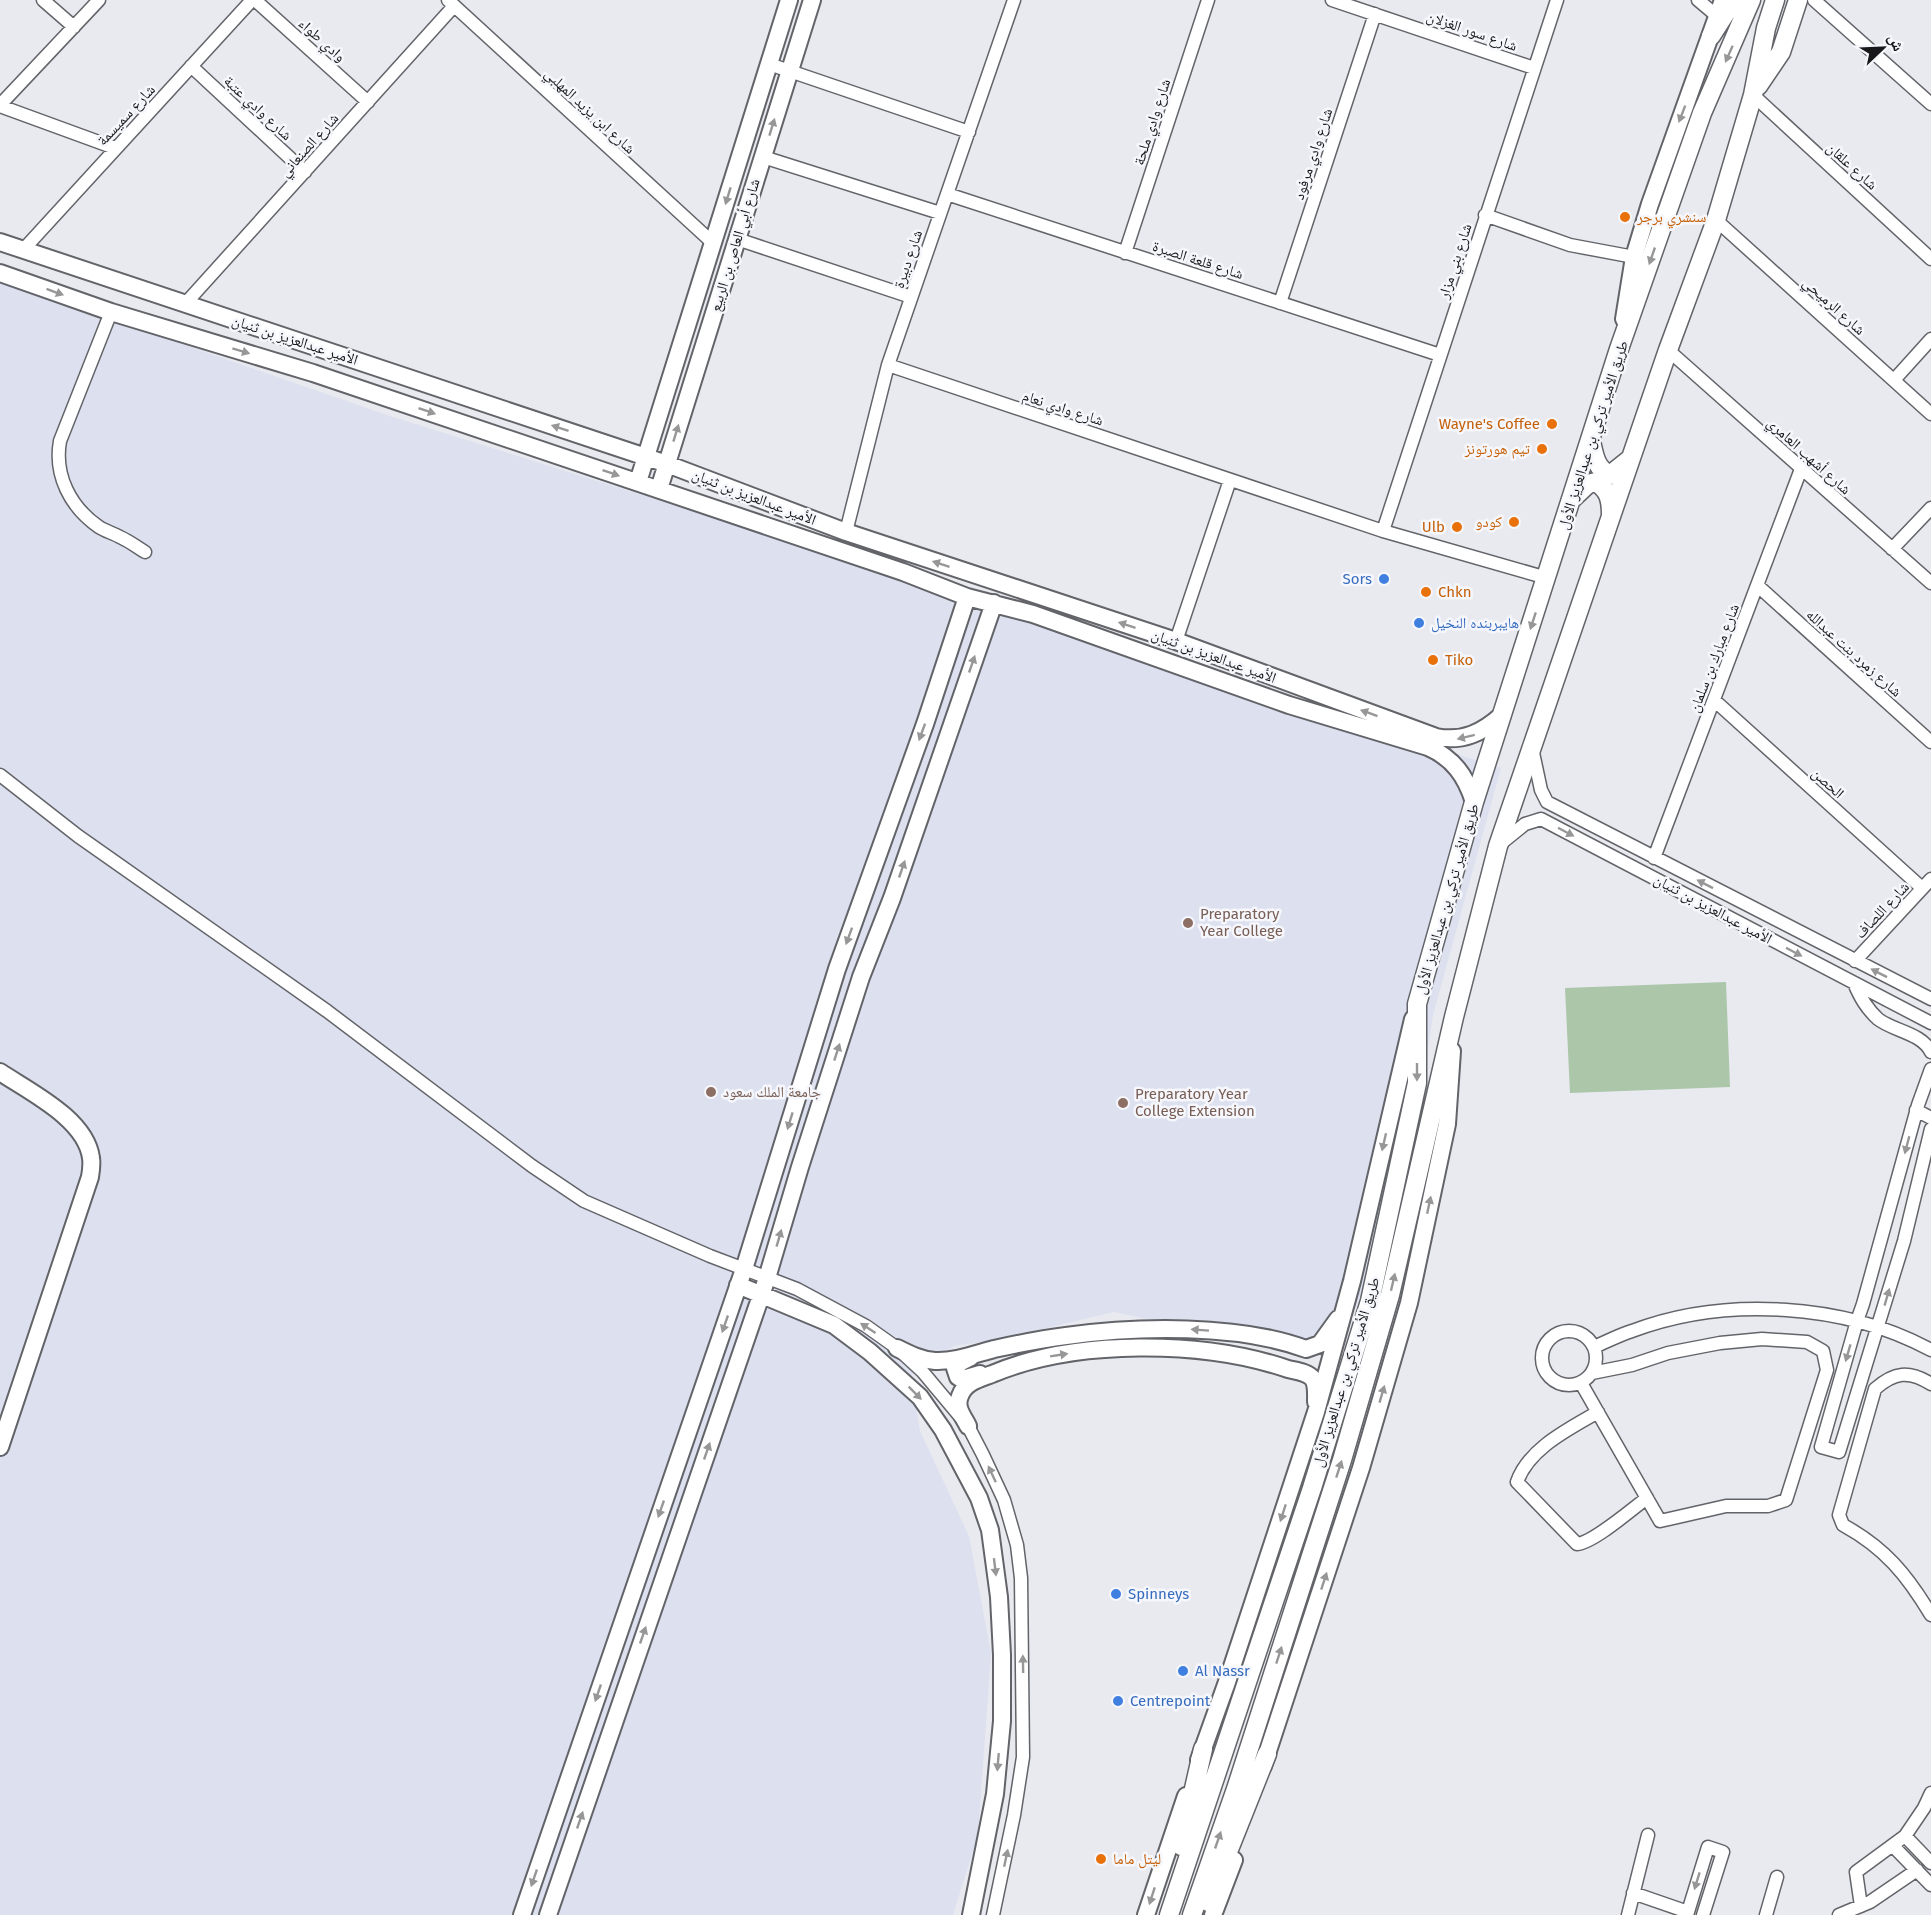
<svg xmlns="http://www.w3.org/2000/svg" width="1931" height="1915" font-family="'Fira Sans','Noto Naskh Arabic',sans-serif">
	<rect width="100%" height="100%" fill="#e9eaf0"/>
	<!-- built -->
	<path fill="#dde0ee" d="M0,281l390,135 463,145 320,106 328,101 -68,247 -23,154 -74,190 -222,-47 -118,28 -42,6 -43,30 9,55 49,105 22,117 -13,182 -25,80h-953z"/>
	<!-- green -->
	<path fill="#abc6a9" d="M1726,982l4,105 -160,6 -5,-105z"/>
	<g fill="none" stroke-linecap="round" stroke-linejoin="round">
		<defs>
			<path id="street" d="M43,0l31,27
				M255,0l113,102
				M448,0l265,243
				M1332,0l202,68
				M1698,0l19,16
				M1814,0l117,104
				M769,64l200,68
				M191,66l114,106
				M1753,95l178,164
				M0,105l99,-105
				M0,106l115,42
				M763,157l177,56
				M947,194l493,161
				M1485,215l85,30 64,12
				M1716,220l215,194
				M737,239l174,58
				M23,250l229,-250
				M1125,253l83,-253
				M1280,303l95,-289
				M185,304l269,-298
				M111,312l-51,129c-6,34 10,66 39,86 6,4 14,6 21,10 9,4 17,10 25,15
				M1668,350l263,233
				M888,365l495,166 164,47
				M1894,380l37,-41
				M1383,531l174,-531
				M846,532l42,-167 126,-365
				M1892,549l39,-41
				M1758,586l173,156
				M1176,641l54,-161
				M1714,700l208,188
				M1532,748l9,42 6,12 384,197
				M0,775l78,61 249,175 205,155 52,35 126,55 87,33 69,37 31,22 25,23 46,55 15,29 21,45 13,45 4,33 2,179 -9,58 -21,100
				M1499,845l26,-21 16,-5 390,204
				M1654,858l147,-389
				M1855,961l76,-82
				M1854,983c6,14 12,25 24,36 15,12 44,14 53,33
				M1931,1069l-13,36 -55,199 -6,17 -36,126 18,5 65,-211 27,-112
				M1916,1110l15,8
				M1542 1358a27 27 0 1 1 54 0a27 27 0 1 1-54 0Z
				M1594,1347c12,-5 25,-12 38,-16 92,-35 212,-28 299,19
				M1581,1383l79,138 66,-15h42l18,-6 41,-130 -4,-19 -16,-9 -45,-3 -42,4 -52,10 -36,12 -40,8
				M1931,1384c-22,-14 -37,-12 -56,5l-36,126 4,10c42,23 64,50 88,90
				M1598,1412c-29,17 -69,36 -81,70l60,62c16,-1 55,-35 70,-46
				M1905,1836l26,27
				M1893,1846l38,39
				M1633,1893l55,19
				M1861,1906l-5,-34 49,-36 19,-28 7,-15
				M1628,1915l20,-80
				M1687,1915l21,-68 15,5 -20,63
				M1766,1915l11,-38
				M1839,1915l31,-13 47,-32"/>
			<path id="secondary" d="M0,242l667,222 179,68 330,109 260,96c27,5 46,-4 66,-22
				M0,273l111,39 202,61 590,199 64,25 66,17 256,91 139,42c25,11 38,29 46,55
				M1624,319l10,-62 16,-53 73,-204
				M638,482l151,-482
				M659,489l153,-489
				M0,1072c30,20 86,47 91,86 1,6 0,13 -1,19l-90,270
				M738,1285l96,40 36,27 50,45 23,33 36,68 11,32 9,67 3,58v66l-7,73 -24,121
				M897,1348c12,6 24,12 38,13 19,1 40,-7 59,-12 23,-5 48,-10 72,-13 71,-10 173,-12 240,13l14,-5 18,-25
				M971,1357l-10,5 -6,6 3,9 5,2 17,-5
				M968,1426c-5,-10 -13,-19 -8,-30 5,-14 19,-17 32,-22 83,-35 211,-34 296,-5 8,2 20,3 25,10 4,6 3,16 3,23
				M1199,1760l28,-78 89,-270 36,-131 61,-262
				M1263,1766l98,-298 48,-165 38,-179 5,-73
				M522,1915l222,-646 93,-300 88,-245 42,-127
				M548,1915l219,-637 33,-111 61,-190 31,-79 102,-295
				M1146,1915l40,-119
				M1213,1915l21,-55"/>
			<path id="primary" d="M1711,36l23,-36
				M1758,86l23,-34 17,-52
				M1591,441c3,14 5,28 19,34l20,-16
				M1573,498l15,-14 8,-2c13,8 15,18 15,33
				M1181,1846l22,-97
				M1208,1902l59,-148
				M1169,1915l143,-427 58,-187 47,-218v-79l57,-202 145,-453 83,-236 49,-113
				M1192,1915l44,-126 106,-329 48,-165 64,-278 44,-171 170,-496 48,-130 37,-125 13,-67 9,-28"/>
		</defs>
		<!-- street casing -->
		<use href="#street" stroke="#626469" stroke-width="15"/>
		<!-- secondary casing -->
		<use href="#secondary" stroke="#626469" stroke-width="20"/>
		<!-- primary casing -->
		<use href="#primary" stroke="#626469" stroke-width="21"/>
		<!-- street -->
		<use href="#street" stroke="#fff" stroke-width="12"/>
		<!-- secondary -->
		<use href="#secondary" stroke="#fff" stroke-width="16"/>
		<!-- primary -->
		<use href="#primary" stroke="#fff" stroke-width="18"/>
	</g>
	<!-- one-way arrows -->
	<defs><path id="oneway-solid" d="M-6-.8H1V-3.2L6.5 0L1 3.2V.8H-6Z" transform="scale(1.5)"/></defs>
	<g fill="#979798">
		<use href="#oneway-solid" transform="translate(1729 54) rotate(114)"/>
		<use href="#oneway-solid" transform="translate(1682 114) rotate(111)"/>
		<use href="#oneway-solid" transform="translate(772 127) rotate(-73)"/>
		<use href="#oneway-solid" transform="translate(728 196) rotate(107)"/>
		<use href="#oneway-solid" transform="translate(1652 256) rotate(109)"/>
		<use href="#oneway-solid" transform="translate(55 292) rotate(20)"/>
		<use href="#oneway-solid" transform="translate(241 351) rotate(17)"/>
		<use href="#oneway-solid" transform="translate(427 411) rotate(19)"/>
		<use href="#oneway-solid" transform="translate(560 428) rotate(-162)"/>
		<use href="#oneway-solid" transform="translate(676 433) rotate(-73)"/>
		<use href="#oneway-solid" transform="translate(611 473) rotate(19)"/>
		<use href="#oneway-solid" transform="translate(941 564) rotate(-162)"/>
		<use href="#oneway-solid" transform="translate(1533 621) rotate(108)"/>
		<use href="#oneway-solid" transform="translate(1127 625) rotate(-162)"/>
		<use href="#oneway-solid" transform="translate(972 664) rotate(-71)"/>
		<use href="#oneway-solid" transform="translate(1369 713) rotate(-160)"/>
		<use href="#oneway-solid" transform="translate(922 732) rotate(110)"/>
		<use href="#oneway-solid" transform="translate(1466 737) rotate(166)"/>
		<use href="#oneway-solid" transform="translate(1566 832) rotate(28)"/>
		<use href="#oneway-solid" transform="translate(902 869) rotate(-71)"/>
		<use href="#oneway-solid" transform="translate(1705 884) rotate(-153)"/>
		<use href="#oneway-solid" transform="translate(849 936) rotate(110)"/>
		<use href="#oneway-solid" transform="translate(1794 952) rotate(28)"/>
		<use href="#oneway-solid" transform="translate(1879 973) rotate(-153)"/>
		<use href="#oneway-solid" transform="translate(837 1052) rotate(-72)"/>
		<use href="#oneway-solid" transform="translate(1417 1072) rotate(90)"/>
		<use href="#oneway-solid" transform="translate(790 1121) rotate(107)"/>
		<use href="#oneway-solid" transform="translate(1384 1142) rotate(103)"/>
		<use href="#oneway-solid" transform="translate(1907 1145) rotate(105)"/>
		<use href="#oneway-solid" transform="translate(1429 1205) rotate(-78)"/>
		<use href="#oneway-solid" transform="translate(779 1238) rotate(-74)"/>
		<use href="#oneway-solid" transform="translate(1393 1282) rotate(-77)"/>
		<use href="#oneway-solid" transform="translate(1887 1297) rotate(-74)"/>
		<use href="#oneway-solid" transform="translate(725 1324) rotate(109)"/>
		<use href="#oneway-solid" transform="translate(868 1328) rotate(-147)"/>
		<use href="#oneway-solid" transform="translate(1200 1330) rotate(-176)"/>
		<use href="#oneway-solid" transform="translate(1848 1353) rotate(106)"/>
		<use href="#oneway-solid" transform="translate(1059 1355) rotate(-9)"/>
		<use href="#oneway-solid" transform="translate(915 1393) rotate(45)"/>
		<use href="#oneway-solid" transform="translate(1382 1394) rotate(-74)"/>
		<use href="#oneway-solid" transform="translate(707 1451) rotate(-71)"/>
		<use href="#oneway-solid" transform="translate(1339 1469) rotate(-72)"/>
		<use href="#oneway-solid" transform="translate(992 1474) rotate(-115)"/>
		<use href="#oneway-solid" transform="translate(661 1509) rotate(109)"/>
		<use href="#oneway-solid" transform="translate(1283 1513) rotate(108)"/>
		<use href="#oneway-solid" transform="translate(995 1567) rotate(83)"/>
		<use href="#oneway-solid" transform="translate(1324 1581) rotate(-72)"/>
		<use href="#oneway-solid" transform="translate(643 1635) rotate(-71)"/>
		<use href="#oneway-solid" transform="translate(1279 1655) rotate(-72)"/>
		<use href="#oneway-solid" transform="translate(1023 1664) rotate(-91)"/>
		<use href="#oneway-solid" transform="translate(598 1693) rotate(109)"/>
		<use href="#oneway-solid" transform="translate(998 1762) rotate(95)"/>
		<use href="#oneway-solid" transform="translate(580 1820) rotate(-71)"/>
		<use href="#oneway-solid" transform="translate(1218 1840) rotate(-71)"/>
		<use href="#oneway-solid" transform="translate(1006 1858) rotate(-78)"/>
		<use href="#oneway-solid" transform="translate(534 1878) rotate(109)"/>
		<use href="#oneway-solid" transform="translate(1697 1881) rotate(107)"/>
		<use href="#oneway-solid" transform="translate(1152 1896) rotate(108)"/>
	</g>
	<!-- markers -->
	<g fill="#e8710a" stroke="#f6f7fd" stroke-width="2">
		<circle cx="1625" cy="217" r="6"/>
		<circle cx="1552" cy="424" r="6"/>
		<circle cx="1542" cy="449" r="6"/>
		<circle cx="1514" cy="522" r="6"/>
		<circle cx="1457" cy="527" r="6"/>
		<circle cx="1426" cy="592" r="6"/>
		<circle cx="1433" cy="660" r="6"/>
		<circle cx="1101" cy="1859" r="6"/>
	</g>
	<g fill="#3f7fe0" stroke="#f6f7fd" stroke-width="2">
		<circle cx="1384" cy="579" r="6"/>
		<circle cx="1419" cy="623" r="6"/>
		<circle cx="1116" cy="1594" r="6"/>
		<circle cx="1183" cy="1671" r="6"/>
		<circle cx="1118" cy="1701" r="6"/>
	</g>
	<g fill="#8d6e63" stroke="#f6f7fd" stroke-width="2">
		<circle cx="1188" cy="923" r="6"/>
		<circle cx="711" cy="1092" r="6"/>
		<circle cx="1123" cy="1103" r="6"/>
	</g>
	<g text-anchor="middle" dominant-baseline="central" stroke-width="5" stroke-linejoin="round" paint-order="stroke">
		<!-- street labels -->
		<g font-size="15" fill="#18181a" stroke="#f6f7fd">
			<text transform="translate(1472 31) rotate(19)">شارع سور الغزلان</text>
			<text transform="translate(322 40) rotate(42)">وادي طواء</text>
			<text transform="translate(258 108) rotate(43)">شارع وادي عتبة</text>
			<text transform="translate(590 111) rotate(43)">شارع ابن يزيد المهلبي</text>
			<text transform="translate(126 115) rotate(-47)">شارع سميسمة</text>
			<text transform="translate(1152 122) rotate(-72)">شارع وادي ملحة</text>
			<text transform="translate(309 145) rotate(-48)">شارع الصنعاني</text>
			<text transform="translate(1313 154) rotate(-72)">شارع وادي مرفود</text>
			<text transform="translate(1852 166) rotate(42)">شارع علقان</text>
			<text transform="translate(735 245) rotate(-73)">شارع أبي العاص بن الربيع</text>
			<text transform="translate(908 259) rotate(-71)">شارع دبيرة</text>
			<text transform="translate(1198 260) rotate(18)">شارع قلعة الصبرة</text>
			<text transform="translate(1455 261) rotate(-72)">شارع بني مزار</text>
			<text transform="translate(1834 306) rotate(42)">شارع الرميحي</text>
			<text transform="translate(295 340) rotate(18)">الأمير عبدالعزيز بن ثنيان</text>
			<text transform="translate(1063 408) rotate(18)">شارع وادي نعام</text>
			<text transform="translate(1593 435) rotate(-72)">طريق الأمير تركي بن عبدالعزيز الأول</text>
			<text transform="translate(1809 456) rotate(42)">شارع أشهب العامري</text>
			<text transform="translate(754 497) rotate(21)">الأمير عبدالعزيز بن ثنيان</text>
			<text transform="translate(1854 653) rotate(42)">شارع زمرد بنت عبدالله</text>
			<text transform="translate(1214 656) rotate(20)">الأمير عبدالعزيز بن ثنيان</text>
			<text transform="translate(1714 658) rotate(-69)">شارع مبارك بن سلمان</text>
			<text transform="translate(1828 783) rotate(42)">الحصن</text>
			<text transform="translate(1447 899) rotate(-74)">طريق الأمير تركي بن عبدالعزيز الأول</text>
			<text transform="translate(1713 909) rotate(28)">الأمير عبدالعزيز بن ثنيان</text>
			<text transform="translate(1882 910) rotate(-47)">شارع اللصاف</text>
			<text transform="translate(1346 1372) rotate(-73)">طريق الأمير تركي بن عبدالعزيز الأول</text>
		</g>
		<!-- food labels -->
		<g font-size="15" fill="#c56008" stroke="#f6f7fd" text-anchor="start">
			<text x="1637" y="217">سنشري برجر</text>
			<text x="1540" y="424" text-anchor="end">Wayne's Coffee</text>
			<text x="1530" y="449" text-anchor="end">تيم هورتونز</text>
			<text x="1502" y="522" text-anchor="end">كودو</text>
			<text x="1445" y="527" text-anchor="end">Ulb</text>
			<text x="1438" y="592">Chkn</text>
			<text x="1445" y="660">Tiko</text>
			<text x="1113" y="1859">ليتل ماما</text>
		</g>
		<!-- shop labels -->
		<g font-size="15" fill="#366cbe" stroke="#f6f7fd" text-anchor="start">
			<text x="1372" y="579" text-anchor="end">Sors</text>
			<text x="1431" y="623">هايبربنده النخيل</text>
			<text x="1128" y="1594">Spinneys</text>
			<text x="1195" y="1671">Al Nassr</text>
			<text x="1130" y="1701">Centrepoint</text>
		</g>
		<!-- education labels -->
		<g font-size="15" fill="#785e54" stroke="#f6f7fd" text-anchor="start">
			<text x="1200" y="914">Preparatory<tspan x="1200" dy="17">Year College</tspan></text>
			<text x="723" y="1092">جامعة الملك سعود</text>
			<text x="1135" y="1094">Preparatory Year<tspan x="1135" dy="17">College Extension</tspan></text>
		</g>
	</g>
	<!-- north arrow -->
	<g transform="translate(1883 48) rotate(67)" stroke="#f6f7fd" stroke-width="4.5" paint-order="stroke">
	<path d="M0-4.5L10 22L0 15L-10 22Z" fill="#18181a"/>
	<text y="-9" font-size="16" font-weight="bold" text-anchor="middle" fill="#18181a">ش</text>
	</g>
</svg>
